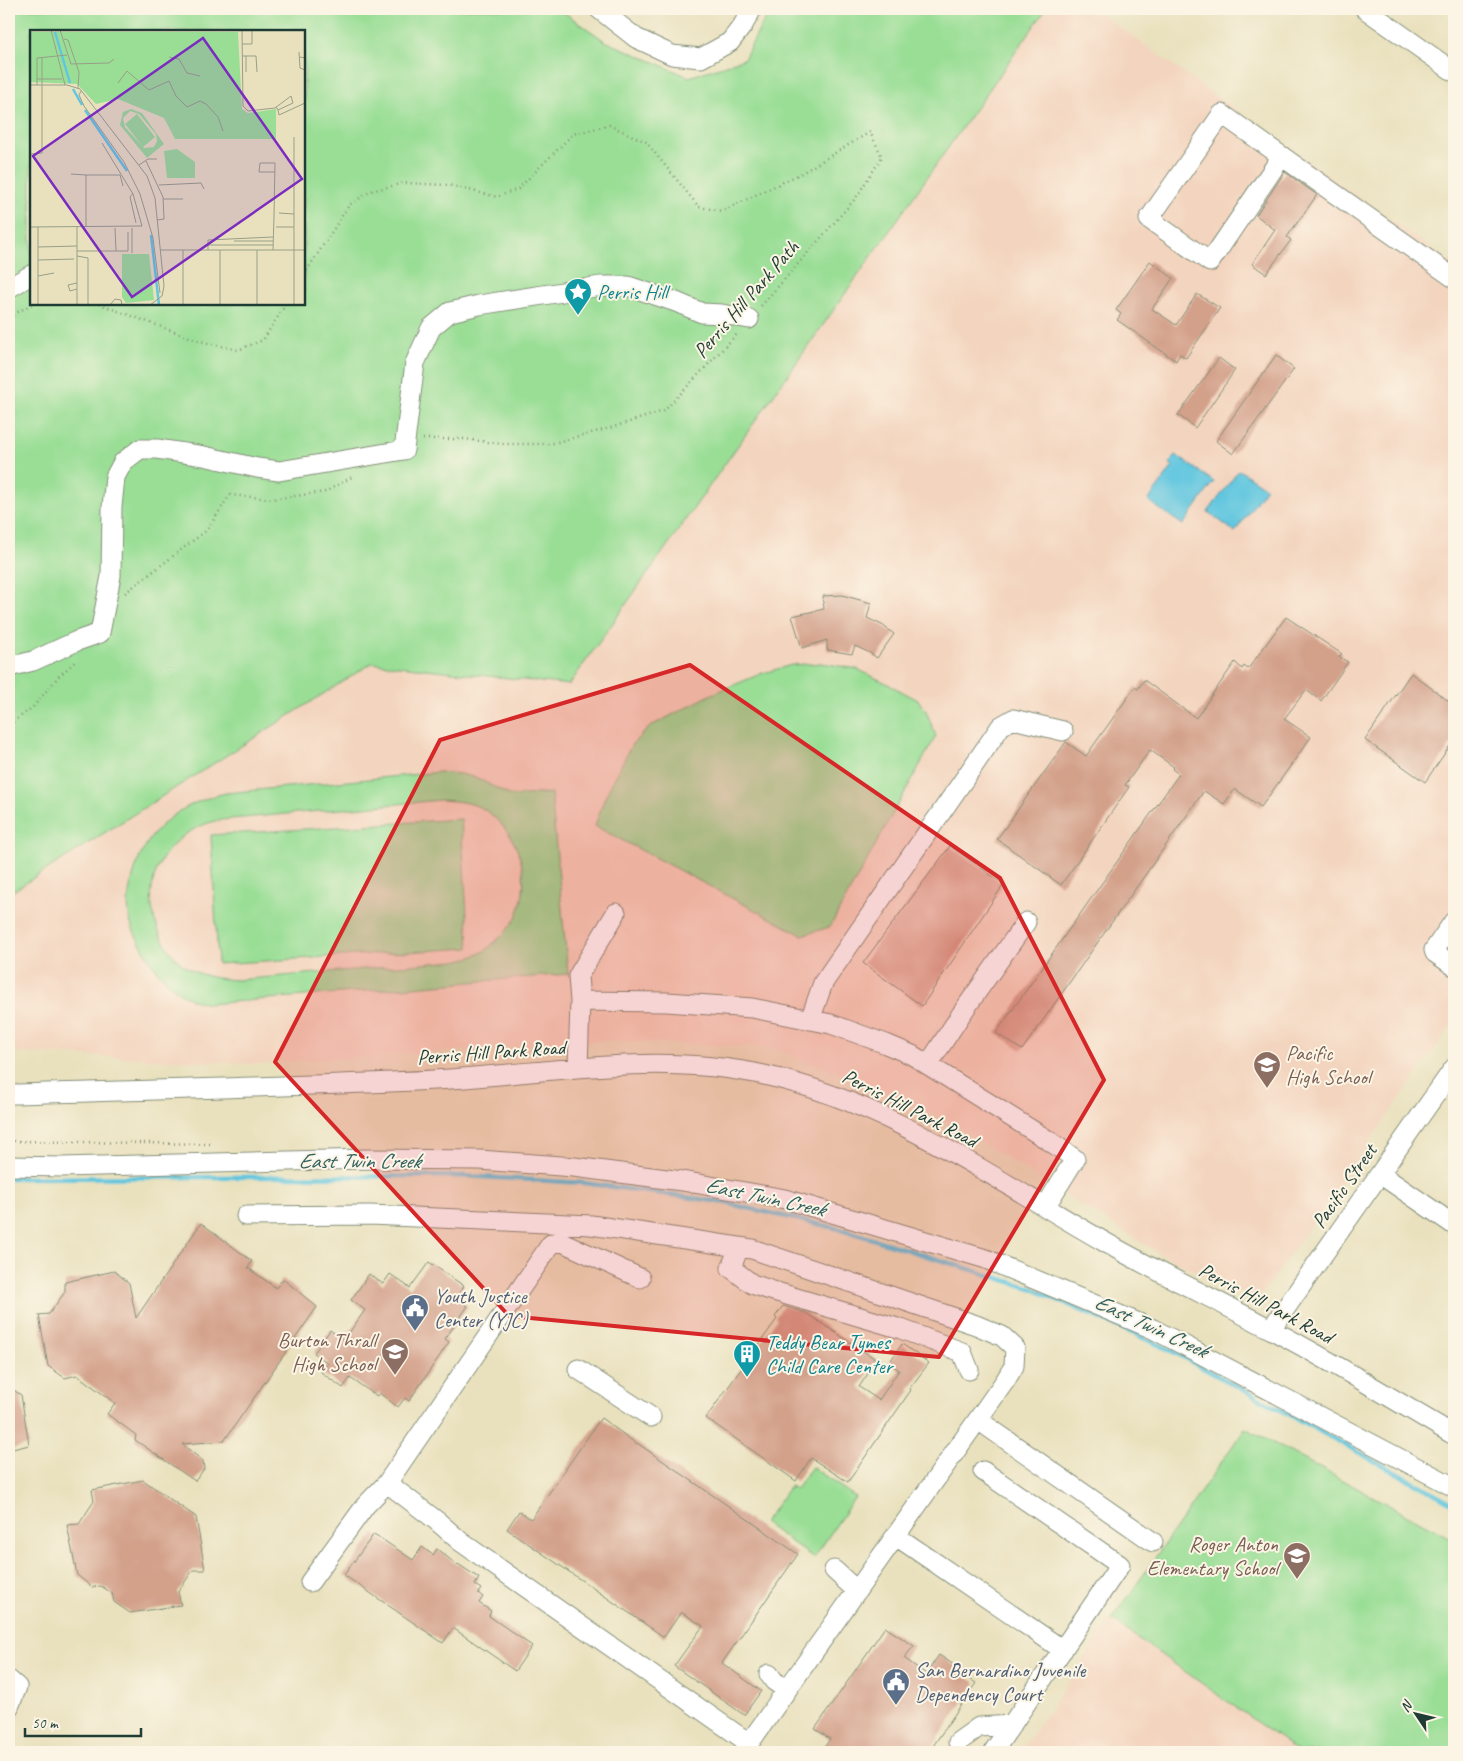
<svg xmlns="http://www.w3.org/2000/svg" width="1463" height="1761" font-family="Caveat,sans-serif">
	<rect width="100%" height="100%" fill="#fcf5e5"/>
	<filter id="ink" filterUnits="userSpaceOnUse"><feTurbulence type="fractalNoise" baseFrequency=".02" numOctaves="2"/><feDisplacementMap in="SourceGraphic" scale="10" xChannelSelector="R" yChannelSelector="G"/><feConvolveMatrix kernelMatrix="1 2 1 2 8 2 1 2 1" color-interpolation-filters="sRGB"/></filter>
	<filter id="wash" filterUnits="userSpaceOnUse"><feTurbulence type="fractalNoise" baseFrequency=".0096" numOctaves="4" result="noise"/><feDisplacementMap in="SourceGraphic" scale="20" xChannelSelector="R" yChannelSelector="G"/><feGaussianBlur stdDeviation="1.12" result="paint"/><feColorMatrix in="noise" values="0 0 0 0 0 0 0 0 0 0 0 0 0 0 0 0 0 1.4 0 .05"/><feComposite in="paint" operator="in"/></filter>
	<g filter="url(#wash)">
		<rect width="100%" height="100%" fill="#e9e1be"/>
		<!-- built -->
		<path fill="#f3d4be" d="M1046,9h48l360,256v757l-187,265 -8,9h-12l-89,-43 -204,-128 -94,-44 -90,-34 -166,-6 -351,23 -244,-12v-156l3,-5 360,-228 197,22z
			M1245,1428l209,112v212h-434z"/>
		<!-- green -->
		<path fill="#9ade96" stroke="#5c8e65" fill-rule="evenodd" d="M9,9h550l46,32 84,36 55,-18 26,-50h276l-477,676 -197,-22 -359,228 -4,5zM31,31h273v273h-273z
			M822,663l35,6 27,13 34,18 8,11 10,25 -106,191 -28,8 -207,-109 10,-29 27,-53 19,-18 61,-32 51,-21 29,-8z
			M440,772l20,2 17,4 34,18 40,-3 17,181 -360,30c-6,-2 -13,-3 -18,-5 -19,-10 -35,-29 -45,-47 -6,-11 -15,-25 -16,-38 -2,-13 0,-25 4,-37 12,-48 47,-74 93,-84zM441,800c15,1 32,2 44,10 34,23 48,67 32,105 -3,9 -14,19 -21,26 -5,4 -10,10 -15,12 -7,4 -18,6 -25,8l-219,19c-19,-1 -39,-4 -55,-16 -12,-10 -20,-23 -25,-38 -19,-49 13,-96 63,-106z
			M461,819l8,129 -251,16 -7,-129z
			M1245,1428l209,112v212h-155l-187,-132z
			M812,1467l43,30 -41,61 -50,-35 26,-37 6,3z"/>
		<!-- water -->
		<path fill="#61c6df" stroke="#40828a" d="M1176,455l38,27 -31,43 -35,-24 25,-35 -4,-2z
			M1239,470l27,18 -31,44 -27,-20z"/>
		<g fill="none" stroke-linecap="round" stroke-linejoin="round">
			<!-- stream -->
			<path stroke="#61c6df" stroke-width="4.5" d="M9,1178l454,-2 121,7 137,19 123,28 189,59 135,60 286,155"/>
		</g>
		<g id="blocks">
			<!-- building -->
			<path fill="#d3a08a" d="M1285,172l32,23 -30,42 4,3 -25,34 -14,-10 23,-34 -19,-15z
				M1150,261l23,17 -21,31 24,16 21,-31 23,14 -34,50 -6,-4 -4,7 -59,-41 4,-6 -5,-4z
				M1276,355l18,14 -61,85 -17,-13z
				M1219,358l16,12 -40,58 -17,-13z
				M842,595l29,8 -4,15 15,7 12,9 -17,24 -7,-5 -15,-7 -3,8 -25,-4v-10l-25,8 -10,-32 32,-7 -1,-13z
				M1286,617l56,37 -3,3 9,5 -27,39 -15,-11 -22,29 27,18 -50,70 -26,-18 -11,15 -20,-13 -182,259 -26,-17 183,-259 -7,-5 2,-2 -24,-17 -25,35 4,2 -68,98 -64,-46 69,-97 20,14 49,-69 3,2 6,-9 52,38 39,-56 7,7 2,-3 4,3z
				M1411,673l43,32v35l-29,42 -60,-42z
				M950,846l54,38 -82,122 -59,-43z
				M201,1223l51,38 -4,7 28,20 7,-9 34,28 -93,134 -42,3 21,17 1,8 -9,12 -60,-41 1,-5 -29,-21 8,-11 -38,-28 -12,3 -17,-12 -9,-51 10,-1 16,-22v-10l49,-11 15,12 7,35z
				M429,1262l35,24 -8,12 12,8 -23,33 4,3 -40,59 -4,-3 -7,9 -19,-14 -2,3 -27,-18 -7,10 -22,-16 7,-9 -14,-10 16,-23 14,10 21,-30 -14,-10 18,-26 14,10 7,-10 20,14z
				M783,1306l23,7 71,47 -18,27 20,13 20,-30 -10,-7 13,-19 27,19 -20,26 2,1 -63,92 -37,-24 -15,23 -90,-63 71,-99 -2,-2z
				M9,1387l12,8 8,50 -20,5z
				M601,1418l36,26v-1l161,111 -76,109 39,28 -17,24 -70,-49 29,-40 -22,-14 -17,25 -157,-108 12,-18 12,8z
				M143,1480l53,37 9,53h-12l-15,22 3,13 -51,8 -16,-11 -2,-9 -11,-7 -9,1 -15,-12 -10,-50 12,-1 15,-23 -2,-11z
				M374,1534l39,26 9,-13 11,8 4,-6 20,16 1,-1 21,14 -4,7 6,4 -3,4 5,4 -4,6 12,8 -2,5 43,30 -17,25 -62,-43 -10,15 -99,-68z
				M885,1627l29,19 -10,12 22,16 13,-19 21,14 -2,3 18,11 -47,69h-108l9,-13 -15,-10z"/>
		</g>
	</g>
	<g filter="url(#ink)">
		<use href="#blocks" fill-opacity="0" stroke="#848f79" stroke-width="1"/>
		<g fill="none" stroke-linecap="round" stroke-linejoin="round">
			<defs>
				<path id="minor" d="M599,9l37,29 36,17 29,3 29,-16 13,-17 9,-16
					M1365,9l89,63
					M1282,156l-72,106 -61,-43 73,-105 232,164
					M9,288l22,-13
					M9,667l24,-6 44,-20 23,-8 11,-57 1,-69 3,-30 8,-15 17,-13h17l47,7 53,12 22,3 125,-21 11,-87 16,-35 19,-16 29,-7 122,-19h27l48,16 26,11 20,1 27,5
					M1454,921l-20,29 1,3 19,13
					M580,1001l87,1 85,6 79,16 55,20 26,11 139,87 24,17 -30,48
					M810,1020l13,-37 178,-257 12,-7 50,12
					M928,1065l34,-52 64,-91
					M578,1068l2,-67 -2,-25 38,-63
					M9,1094c141,-4 283,-7 425,-14 110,-6 221,-29 330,-5 124,27 230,104 339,166 55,32 114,59 171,90 61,32 120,69 180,104
					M9,1166l53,1 305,-8 113,1 94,7 108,14 103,18 201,60 167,70 301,158
					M1380,1174l74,51
					M246,1216l124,-1 221,10 161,24 224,76 26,11 13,12 -1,18 -9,15 -262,371
					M739,1247l-8,21 21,16 18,6 131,39 61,23 7,18
					M640,1278l-80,-37 -9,3 -164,239 50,38 24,21 288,201
					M1271,1329l183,-261
					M578,1369l73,48
					M978,1420l175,122
					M983,1471l137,94 -127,187
					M896,1536l167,114
					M834,1570l23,21
					M310,1582l55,-76 22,-23
					M769,1674l5,7 13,9
					M9,1680l8,7 -8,20
					M958,1742l21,-15 33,-2"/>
			</defs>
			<!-- minor casing -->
			<use href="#minor" stroke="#848f79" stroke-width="21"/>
			<!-- path -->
			<path stroke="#848f79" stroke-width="2.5" stroke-dasharray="1 4" stroke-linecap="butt" d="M304,275l45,-70 22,-14 33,-8 45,2 48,12 21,-8 55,-55 36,-9 37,17 53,65 23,4 78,-37 70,-42 12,25 -27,42 -95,108
				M99,304l101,37 38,9 25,-10 23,-36
				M9,317l23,-13
				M423,439h42l37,5h48l60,-16 54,-17 73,-77
				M125,593l82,-63 23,-35 42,4 53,-7 27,-15
				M9,725l24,-18 26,-31 17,-15
				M9,1141l201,3"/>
			<!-- minor -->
			<use href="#minor" stroke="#fff" stroke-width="19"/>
		</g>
	</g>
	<!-- marked area -->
	<path fill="#d62828" fill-opacity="0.2" stroke="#d62828" stroke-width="4" stroke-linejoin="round" d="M690,665l310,213 104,202 -165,277 -430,-41 -234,-254 165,-322z"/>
	<!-- icons -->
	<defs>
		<symbol id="sight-pin" viewBox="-11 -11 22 30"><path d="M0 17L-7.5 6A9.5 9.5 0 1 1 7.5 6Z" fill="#0f9aa8" stroke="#fcf5e5"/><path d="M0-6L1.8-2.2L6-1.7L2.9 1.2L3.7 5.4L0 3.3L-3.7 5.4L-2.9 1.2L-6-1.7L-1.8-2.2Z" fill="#fff"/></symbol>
		<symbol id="school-pin" viewBox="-11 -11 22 30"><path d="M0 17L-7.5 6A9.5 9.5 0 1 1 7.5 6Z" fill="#8d6e63" stroke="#fcf5e5"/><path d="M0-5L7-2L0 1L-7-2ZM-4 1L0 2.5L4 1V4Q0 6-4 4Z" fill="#fff"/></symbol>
		<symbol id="civic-pin" viewBox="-11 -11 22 30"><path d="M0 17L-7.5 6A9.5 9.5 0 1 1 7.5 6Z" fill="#5c6f8a" stroke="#fcf5e5"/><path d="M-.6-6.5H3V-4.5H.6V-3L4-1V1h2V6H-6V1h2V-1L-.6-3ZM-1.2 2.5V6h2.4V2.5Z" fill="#fff"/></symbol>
		<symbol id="building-pin" viewBox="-11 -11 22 30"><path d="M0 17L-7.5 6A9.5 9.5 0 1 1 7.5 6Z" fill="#0f9aa8" stroke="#fcf5e5"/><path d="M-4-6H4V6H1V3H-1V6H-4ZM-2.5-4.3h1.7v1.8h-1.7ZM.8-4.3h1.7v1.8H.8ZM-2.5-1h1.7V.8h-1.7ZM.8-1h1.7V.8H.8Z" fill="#fff"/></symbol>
	</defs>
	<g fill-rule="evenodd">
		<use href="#sight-pin" x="562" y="276" width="32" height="43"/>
		<use href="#school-pin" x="1251" y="1049" width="32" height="43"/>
		<use href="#civic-pin" x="399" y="1292" width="32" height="43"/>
		<use href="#school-pin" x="379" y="1336" width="32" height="43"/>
		<use href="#building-pin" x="731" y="1338" width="32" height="43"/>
		<use href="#school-pin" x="1281" y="1540" width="32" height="43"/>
		<use href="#civic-pin" x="880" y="1666" width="32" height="43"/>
	</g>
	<g text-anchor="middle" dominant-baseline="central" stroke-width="4" stroke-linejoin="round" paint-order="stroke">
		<!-- culture labels -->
		<g font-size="21" fill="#0d838f" stroke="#fcf5e5" text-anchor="start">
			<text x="597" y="292">Perris Hill</text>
			<text x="766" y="1342">Teddy Bear Tymes<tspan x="766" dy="24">Child Care Center</tspan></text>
		</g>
		<!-- street labels -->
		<g font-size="21" fill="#1f3d34" stroke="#fcf5e5">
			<text transform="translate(746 299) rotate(-49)">Perris Hill Park Path</text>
			<text transform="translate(491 1052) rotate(-4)">Perris Hill Park Road</text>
			<text transform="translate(910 1108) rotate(27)">Perris Hill Park Road</text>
			<text transform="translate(1344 1186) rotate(-55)">Pacific Street</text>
			<text transform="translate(1266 1303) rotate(28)">Perris Hill Park Road</text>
		</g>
		<!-- education labels -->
		<g font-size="21" fill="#785e54" stroke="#fcf5e5" text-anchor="end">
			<text x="1286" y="1053" text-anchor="start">Pacific<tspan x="1286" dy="24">High School</tspan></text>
			<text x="376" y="1340">Burton Thrall<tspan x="376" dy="24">High School</tspan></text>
			<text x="1278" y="1544">Roger Anton<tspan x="1278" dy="24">Elementary School</tspan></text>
		</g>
		<!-- service labels -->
		<g font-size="21" fill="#4e5e75" stroke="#fcf5e5" text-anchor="start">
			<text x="434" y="1296">Youth Justice<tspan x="434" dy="24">Center (YJC)</tspan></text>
			<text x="915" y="1670">San Bernardino Juvenile<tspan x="915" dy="24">Dependency Court</tspan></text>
		</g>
		<!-- water labels -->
		<g font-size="22" font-style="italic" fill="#305f5f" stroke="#fcf5e5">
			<text x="359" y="1161">East Twin Creek</text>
			<text transform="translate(765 1197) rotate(12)">East Twin Creek</text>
			<text transform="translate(1151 1326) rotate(25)">East Twin Creek</text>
		</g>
	</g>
	<!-- overview -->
	<g transform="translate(30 30)">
		<rect width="275" height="275" fill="#e9e1be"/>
		<path d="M0,2h208l4,77 6,4 28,-4v30h-101l-11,-21 -46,-19 -22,5 -19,-20 -47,-2zM101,79l11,4 22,31 -17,14 -27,-33 3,-13zM100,81l9,3 17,20 1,7 -3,6 -10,1 -19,-21 -2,-9zM107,84l18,23 -12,10 -18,-23zM147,119l18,13v16h-28l-3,-27zM92,224h27l5,46 -28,3 -4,-6z" fill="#9ade96" fill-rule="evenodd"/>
		<path fill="none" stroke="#61c6df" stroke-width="2.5" d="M25,2l15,51M43,59l9,16M55,80l42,61M121,205l8,70"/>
		<path fill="none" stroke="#989f87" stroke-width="1" d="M21,0l14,55M30,0l11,34 38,-1 5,-4M212,0l1,76 5,5 27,-3 16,-12 2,7 -15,7 -2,-3M34,9l4,1 11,32 -1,16M212,14h10v-14M269,22l1,16 5,2v-12l-5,-1M212,26h14l1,16M216,26v16M139,27l10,2 8,14 13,3M7,49h25M88,53l9,-12 22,19 20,-9 7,15 11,11 13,-6 6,3 12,13 5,14M0,55h37l13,4 67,87 8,22 9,88 -2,10 -12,9M7,55v-27l30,-3M51,61l-2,4 5,11 40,56 16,32 13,44 7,55M248,80l1,5 26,-12M0,124l12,-1v-95M116,131l17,36 1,22 -7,1M109,135l9,-6h9M41,144l15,1M129,155l42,-2 3,6M103,163l-3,4 6,26M133,169h20M249,183l15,1M0,197l112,-1 -9,-32 -31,-51M56,197v-52h34l3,11M246,197h18M85,198l1,23M102,198v25M204,211h39M178,215h65M8,217l39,-1M131,220h144M153,220v55M178,220v-10l65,-3M190,220v55M243,220l1,-34 1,-53h-15l-1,9h16M47,221h51v-19M47,226l11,2v47M8,230l36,-1M8,246l16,-3M47,253l-9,2 2,6 7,-2M8,275v-78M47,275v-78M80,275l5,-6 6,1 1,5M227,275v-55M264,275v-168"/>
		<path fill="#7b2cbf" fill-opacity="0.15" stroke="#7b2cbf" stroke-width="2.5" d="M173,8l99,141 -170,118 -99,-141z"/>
		<rect width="275" height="275" fill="none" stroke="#1f3d34" stroke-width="2.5"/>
	</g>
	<!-- margin -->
	<rect width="1463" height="1761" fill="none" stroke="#fcf5e5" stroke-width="30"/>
	<!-- north arrow -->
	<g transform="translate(1416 1714) rotate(305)" stroke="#fcf5e5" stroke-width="4" paint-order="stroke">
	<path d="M0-4L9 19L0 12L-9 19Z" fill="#1f3d34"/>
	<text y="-8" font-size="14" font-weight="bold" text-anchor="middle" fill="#1f3d34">N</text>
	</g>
	<!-- scale -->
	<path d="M25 1728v8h116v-8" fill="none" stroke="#1f3d34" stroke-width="2.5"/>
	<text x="32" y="1728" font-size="15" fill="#1f3d34" stroke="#fcf5e5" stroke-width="4" paint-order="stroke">50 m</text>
</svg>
